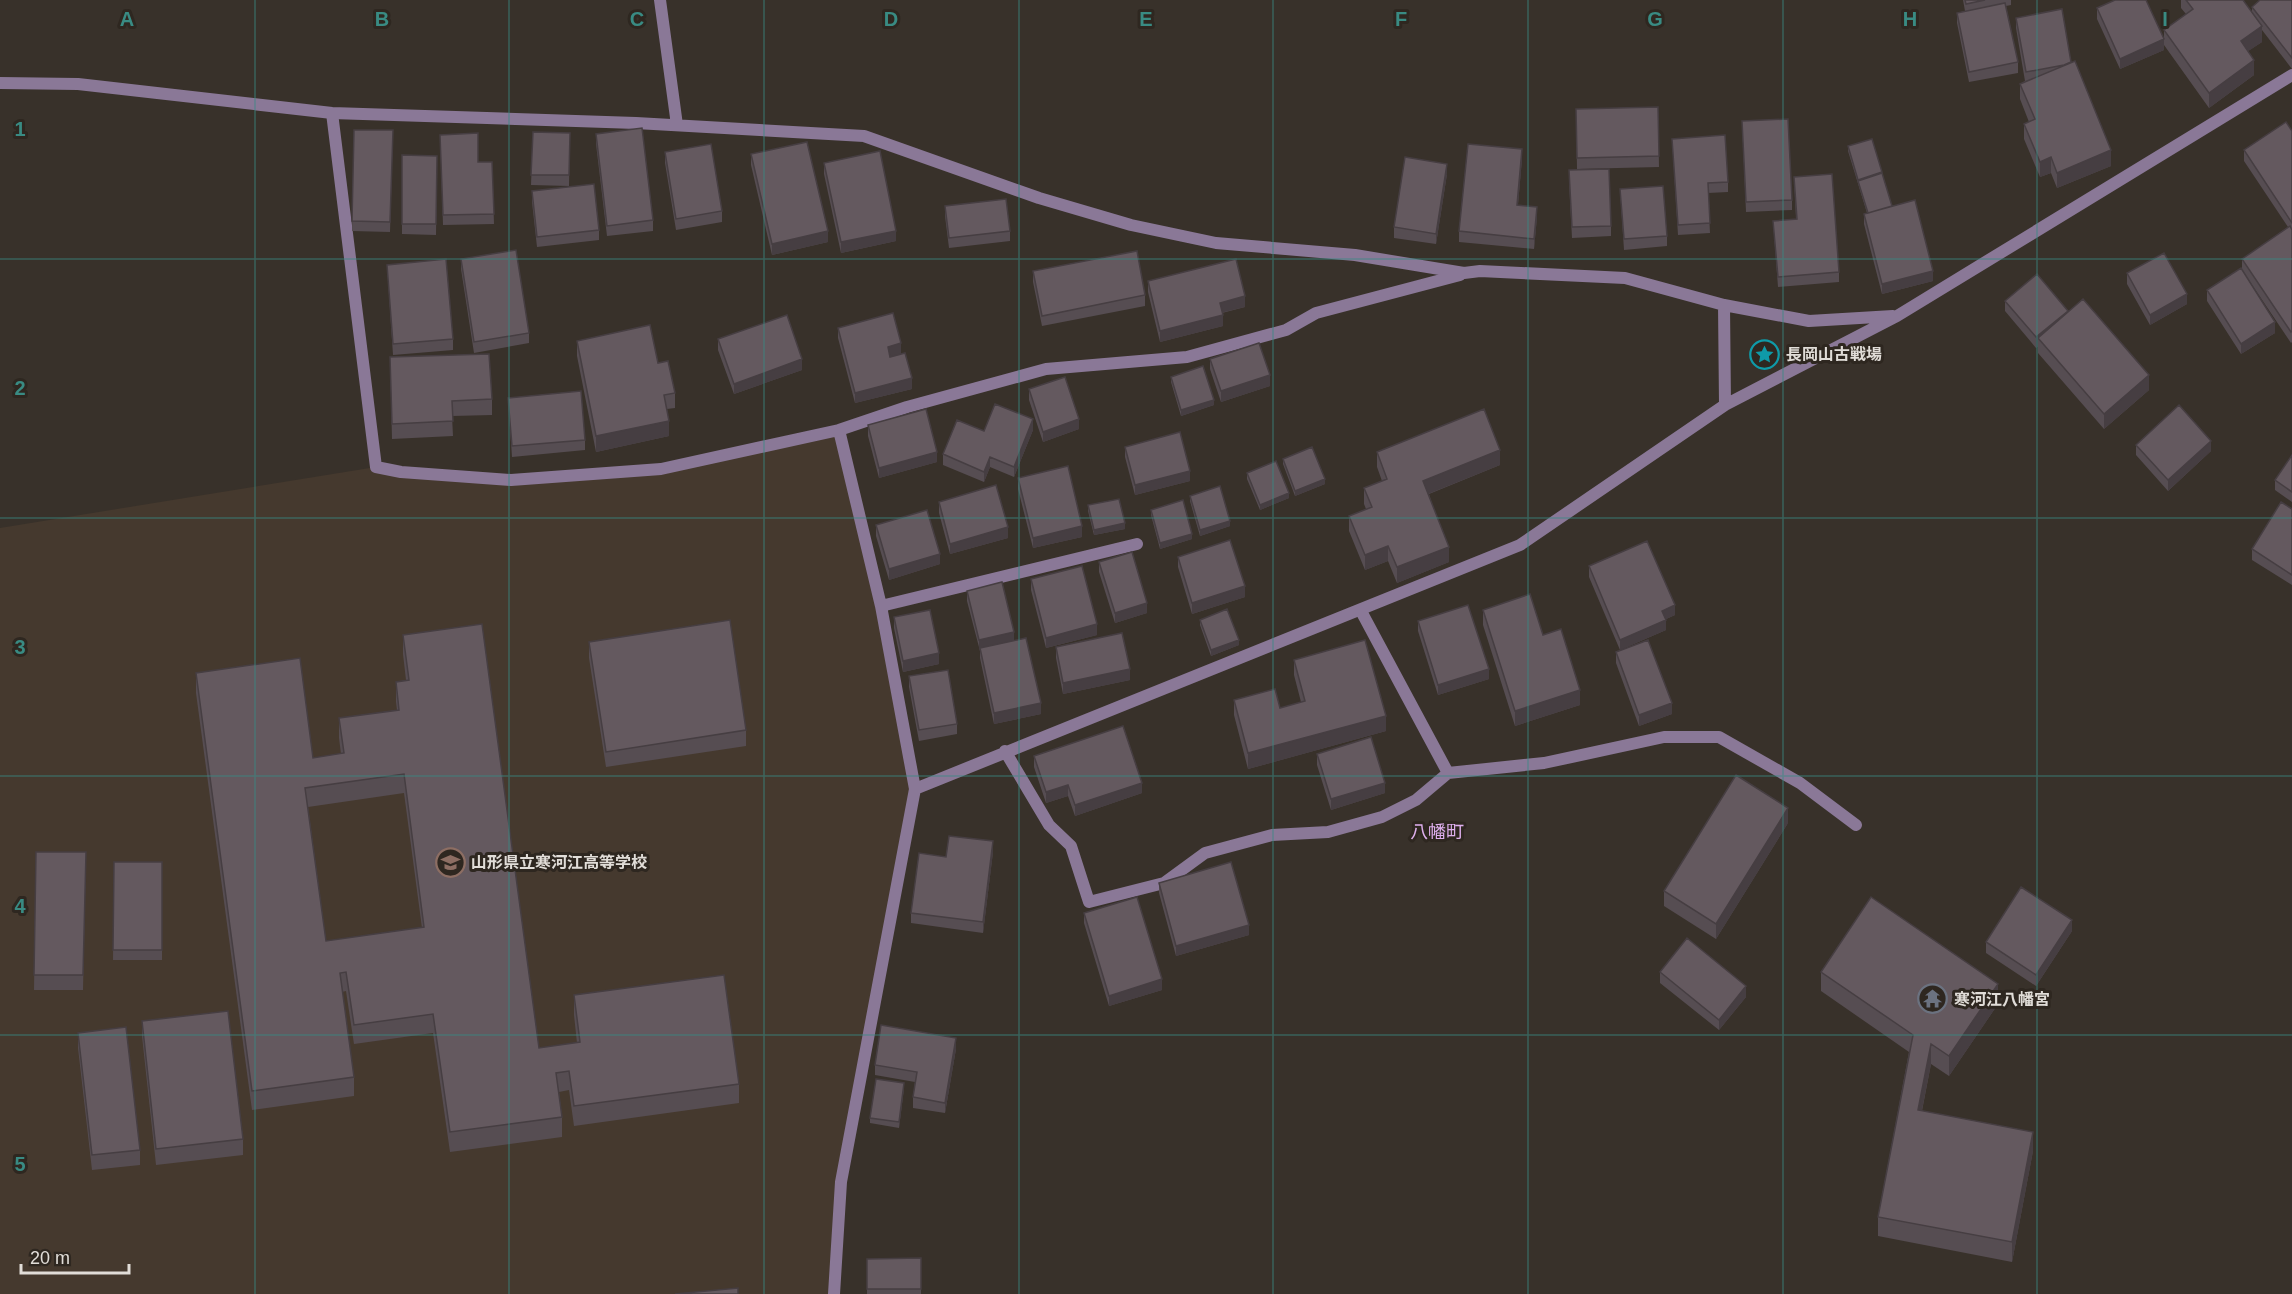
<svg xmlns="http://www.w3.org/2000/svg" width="2292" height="1294" font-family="Helvetica,'Noto Sans JP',sans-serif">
	<rect width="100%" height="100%" fill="#38312a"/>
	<!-- built -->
	<path fill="#45392e" d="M839,430l76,359 -74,393 -7,112h-834v-766l376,-61 135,13 150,-11z"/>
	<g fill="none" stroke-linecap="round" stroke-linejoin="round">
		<!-- service -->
		<path stroke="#8a7897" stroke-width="12" d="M660,0l17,125
			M0,83l78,1 254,29 304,10 228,13 175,62 92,27 85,18 139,12 109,18 16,-2 145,7 99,27 85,16 84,-5
			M332,113l44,354 25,5 110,8 150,-11 178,-39 68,-23 139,-38 141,-12 99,-27 30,-17 144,-38
			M1724,305l1,100
			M839,430l42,176 34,183
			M881,606l256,-62
			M1361,611l87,162 96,-10 120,-26h55l81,46 56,42
			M1005,751l44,74 22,21 18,56 75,-19 41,-30 67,-18 56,-3 54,-15 34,-17 32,-27
			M834,1294l7,-112 74,-393 605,-244 205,-140 172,-89 395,-241"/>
	</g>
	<!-- wall -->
	<path fill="#564d52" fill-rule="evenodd" d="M1963,0h48v5l-5,1 12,56v11l-49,9 -12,-59v-10l8,-2z
		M2181,0h62l9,12v-5l40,-7v69l-30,-39v12l-14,9 6,24 -45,33 -45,-63v-15l22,-16 -5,-6z
		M2097,8l67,42 -44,19 -23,-50z
		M2016,18l55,44 40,104 -54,22 -6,-15 -11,4 -16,-38v-15l5,-2 -9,-23v-15l5,-3 -9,-53z
		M1658,107l1,60 -82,2 -1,-60z
		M1742,121l50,79v10l-46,2z
		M354,130h39l-3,102 -38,-1z
		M2292,131v211l-1,1 -47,-70 31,60 -34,21 -34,-53v-11l35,-21v-10l46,-32 -44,-66v-11z
		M533,132l37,1 -1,53 -38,-1z
		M596,134l57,86v11l-46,5 -11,-92z
		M440,135l38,27h14l2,62 -51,1z
		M1672,139l56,43v10l-20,1 2,40 -32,2z
		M1872,139l20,67 41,75 -51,13 -18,-70v-10l3,-1 -19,-62v-5z
		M665,152l57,59v11l-46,8 -11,-67z
		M751,154l77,88 -56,13 -21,-90z
		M402,155l35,1 -1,79 -34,-1z
		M1522,159l-4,46 19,12 -3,32 -75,-7v-11z
		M824,163l72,78 -55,12 -17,-79z
		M1447,174l-11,70 -42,-6v-11z
		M1794,177l45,95v10l-61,5 -5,-66 23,-2z
		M1569,181l42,45v10l-39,2z
		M1620,189l47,47v10l-43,4z
		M532,191l67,39v10l-62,7 -5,-45z
		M945,206l65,25v10l-61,7 -4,-32z
		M461,259l68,74v10l-55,10 -13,-84z
		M387,265l66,74v11l-60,5z
		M1033,271l112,24v11l-103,20 -9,-44z
		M2127,273l60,31 -37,21 -23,-41z
		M1148,281l97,26 -23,6 1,13 -63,16 -12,-50z
		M2005,301l63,11 81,78 -45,39 -66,-76v-7l-2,2 -31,-37z
		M838,328l63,26 11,35 -57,14 -17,-65z
		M718,339l84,31 -68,24 -16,-44z
		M577,341l81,22 17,30v15l-8,1 2,27 -73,16 -19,-96z
		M390,357l102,42v16l-40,1 1,20 -61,3z
		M1210,359l60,27 -49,16 -11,-33z
		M1171,377l43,28 -33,11 -10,-34z
		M1029,389l50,40 -36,13 -14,-42z
		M508,398l77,42v10l-73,7z
		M868,425l69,37 -58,16 -11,-42z
		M1033,430l-19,47 -24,-10 -6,15 -41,-17v-11l41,-23z
		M2136,445l75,6 -43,40 -32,-36z
		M1125,447l65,34 -55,14 -10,-38z
		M1377,452l123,13 -71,29 20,68 -52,21 -9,-22 -23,9 -16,-39v-15l17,-7 -2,-5v-16l18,-7 -5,-14z
		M2292,455v47l-17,-12v-10z
		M1283,459l42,25 -30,12 -12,-32z
		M1247,473l42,25 -29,12 -13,-31z
		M1018,478l64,59 -49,11 -15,-59z
		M1190,496l40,30 -30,10 -10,-35z
		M939,502l69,36 -58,16 -11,-41z
		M1088,505l37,24 -31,6 -6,-24z
		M2292,509v76l-40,-25v-11z
		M1151,510l41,29 -32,10 -9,-34z
		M876,525l64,39 -51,16 -13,-44z
		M1178,557l67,40 -53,17 -14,-47z
		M1099,562l48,51 -32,10 -16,-51z
		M1589,566l86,49 -9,4v11l-46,20 -31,-73z
		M1031,579l66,56 -51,13 -15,-58z
		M967,591l47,49 27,74 -47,10 -14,-66v-7l-13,-50z
		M1483,610l60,25 37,70 -65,21 -32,-101z
		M894,617l45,47 -36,8 -9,-44z
		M1200,620l39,25 -28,11 -11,-31z
		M1418,621l71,58 -51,16 -20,-64z
		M403,635l136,413 38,-5 -3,-28v-20l165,89v19l-165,23 -5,-36 -10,2 3,25v20l-112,15 -17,-119 -79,11 -8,-53 -4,1 12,85v19l-102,14 -56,-417v-20l117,85 28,-4 -2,-16v-20l58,-8 -1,-8v-20l10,-2 -3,-26zM404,793l18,135 -96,13 -18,-134z
		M589,642l157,88v16l-140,21 -17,-109z
		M1056,647l74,33 -67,14 -7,-36z
		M1616,652l56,62 -33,12 -23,-63z
		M1294,660l92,71 -138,38 -14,-54v-15l46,8 21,-6 -7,-27z
		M909,676l48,48v10l-38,7 -10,-54z
		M1317,754l68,39 -54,17 -14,-45z
		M1034,756l108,37 -67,23 -7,-20 -22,7 -12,-36z
		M1788,823l-72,116 -52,-33v-15z
		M36,852h50l-3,138h-49z
		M993,852l-10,81 -72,-10v-10z
		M114,862h48v98h-49z
		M1159,883l90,52 -73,21 -17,-63z
		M1084,913l78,77 -53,16 -25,-83z
		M2072,931l-36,55 -50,-33v-11z
		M1660,972l86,25 -27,33 -59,-47z
		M1821,972l177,32 -49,72 -18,-12 -9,47 111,40 -21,111 -134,-26v-19l31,-165 -88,-61z
		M142,1021l101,118v16l-87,10 -14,-129z
		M78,1033l62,117v15l-48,5 -14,-122z
		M956,1049l-11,64 -32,-5v-11l2,-15 -40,-7v-10z
		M904,1088l-5,40 -29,-5v-5z
		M921,1258v36h-54v-35z"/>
	<!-- shaded-wall -->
	<path fill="#463e42" d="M2262,26v16l-21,14v-15z
		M2164,39v11l-44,19v-10z
		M2254,60v15l-45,33v-15z
		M1522,149v10l-5,56v-10z
		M2111,150v16l-54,22v-15z
		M2051,157v16l-11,4v-15z
		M1447,164v10l-11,70v-10z
		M1882,172v5l-24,4v4v-5z
		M1537,207v10l-3,32v-10z
		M828,231v11l-56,13v-11z
		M896,231v10l-55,12v-11z
		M1933,271v10l-51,13v-10z
		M2187,294v10l-37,21v-10z
		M1245,296v11l-25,6v-10z
		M2068,311v10l-30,17v8l-2,2v-11z
		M1223,315v11l-63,16v-11z
		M2275,322v11l-34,21v-10z
		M901,343v11l-13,3v-10z
		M802,359v11l-68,24v-10z
		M1270,375v11l-49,16v-11z
		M2149,375v15l-45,39v-15z
		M912,378v11l-57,14v-10z
		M1214,400v5l-33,11v-6z
		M1033,419v11l-19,47v-10z
		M1079,419v10l-36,13v-10z
		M669,421v15l-73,16v-16z
		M2211,441v10l-43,40v-11z
		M1500,450v15l-77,31v-15z
		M937,452v10l-58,16v-10z
		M990,457v10l-6,15v-10z
		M1190,471v10l-55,14v-10z
		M1325,479v5l-30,12v-5z
		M1289,493v5l-29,12v-5z
		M1230,521v5l-30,10v-6z
		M1125,523v6l-31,6v-5z
		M1082,526v11l-49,11v-10z
		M1008,527v11l-58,16v-10z
		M1192,534v5l-32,10v-6z
		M1388,546v15l-23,9v-15z
		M1449,547v15l-52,21v-16z
		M940,554v10l-51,16v-11z
		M1245,586v11l-53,17v-11z
		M1147,603v10l-32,10v-10z
		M1675,605v10l-13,6v-10z
		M1666,620v10l-46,20v-10z
		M1097,624v11l-51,13v-10z
		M1014,632v10l-34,6 -1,3v-11z
		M1239,640v5l-28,11v-6z
		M939,653v11l-36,8v-11z
		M1130,669v11l-67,14v-11z
		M1489,669v10l-51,16v-10z
		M1580,690v15l-65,21v-15z
		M1041,703v11l-47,10v-11z
		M1672,703v11l-33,12v-11z
		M1386,716v15l-138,38v-16z
		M1142,783v10l-67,23v-11z
		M1385,783v10l-54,17v-11z
		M1068,785v11l-22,7v-11z
		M1788,808v15l-72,116v-15z
		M993,841v11l-10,81v-11z
		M2072,920v11l-36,55v-11z
		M1249,925v10l-73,21v-10z
		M1162,979v11l-53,16v-10z
		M1998,984v20l-49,72v-20z
		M1746,986v11l-27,33v-10z
		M956,1038v11l-11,64v-10z
		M1931,1044v20l-13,66v-20z
		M904,1083v5l-5,40v-6z
		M2033,1132v19l-21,111v-20z"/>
	<!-- building -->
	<path fill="#64595f" stroke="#463e42" stroke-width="1.5" fill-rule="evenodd" d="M1965,0h20l-19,4z
		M2115,0h31l18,39 -44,20 -23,-51z
		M2186,0h57l19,26 -21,15 13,19 -45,33 -45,-63 29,-21z
		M2260,0h32v58l-40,-51z
		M2005,3l13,59 -49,10 -12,-59z
		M2062,9l9,53 -7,3 -38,7 -10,-54z
		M2075,61l36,89 -54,23 -6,-16 -11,5 -16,-38 11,-5 -15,-35z
		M1658,107l1,49 -82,2 -1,-49z
		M1788,119l4,81 -46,2 -4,-81z
		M2286,122l6,9v92l-48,-73z
		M642,128l11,92 -46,6 -11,-92z
		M354,130h39l-3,92 -38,-1z
		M533,132l37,1 -1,42h-38z
		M478,133v29h14l2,52 -51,1 -3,-80z
		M1725,135l3,47 -20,1 2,40 -32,2 -6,-86z
		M1872,139l10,33 -24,8 -10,-34z
		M807,142l21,89 -56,13 -21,-90z
		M711,144l11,67 -46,8 -11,-67z
		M1468,144l54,5 -5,56 20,2 -3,32 -75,-8z
		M880,151l16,80 -55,11 -17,-79z
		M402,155l35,1 -1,68h-34z
		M1405,157l42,7 -11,70 -42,-7z
		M1609,169l2,57 -39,1 -3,-57z
		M1882,173l10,33 -24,7 -10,-32z
		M1832,174l7,98 -61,5 -5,-56 24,-2 -3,-42z
		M594,184l5,46 -62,7 -5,-46z
		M1663,186l4,50 -43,3 -4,-50z
		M1006,199l4,32 -61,7 -4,-32z
		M1915,200l18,71 -51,13 -18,-70z
		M2290,226l2,4v101l-1,1 -49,-73z
		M516,250l13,83 -55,9 -13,-83z
		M1137,251l8,44 -103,21 -9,-45z
		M2164,253l23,41 -37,21 -23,-42z
		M446,259l7,80 -60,5 -6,-79z
		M1236,259l9,37 -25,7 3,12 -63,16 -12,-50z
		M2241,268l34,54 -34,22 -34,-54z
		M2037,274l31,37 -32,26 -31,-36z
		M2083,299l66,76 -45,39 -66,-76z
		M893,313l8,30 -13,4 2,10 15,-4 7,25 -57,15 -17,-65z
		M787,315l15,44 -68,25 -16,-45z
		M650,325l8,38 10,-2 7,32 -11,2 5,26 -73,15 -19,-95z
		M1259,343l11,32 -49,16 -11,-32z
		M489,354l3,45 -40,2 1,20 -61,3 -2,-67z
		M1203,366l11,34 -33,10 -10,-33z
		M1065,377l14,42 -36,13 -14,-43z
		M581,391l4,49 -73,6 -4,-48z
		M995,404l38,15 -19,48 -24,-10 -6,15 -41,-18 14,-34 27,11z
		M2179,405l32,36 -43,39 -32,-35z
		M926,409l11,43 -58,16 -11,-43z
		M1484,409l16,41 -77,31 26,66 -52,20 -9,-21 -23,9 -16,-39 23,-9 -8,-19 23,-9 -10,-27z
		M1180,432l10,39 -55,14 -10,-38z
		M1312,447l13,32 -30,12 -12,-32z
		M2292,455v37l-17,-12z
		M1276,461l13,32 -29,12 -13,-32z
		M1068,466l14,60 -49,12 -15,-60z
		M996,485l12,42 -58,17 -11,-42z
		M1220,486l10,35 -30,9 -10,-34z
		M1119,499l6,24 -31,7 -6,-25z
		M1183,500l9,34 -32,9 -9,-33z
		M2281,502l11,7v66l-40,-26z
		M927,510l13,44 -51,15 -13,-44z
		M1230,540l15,46 -53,17 -14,-46z
		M1647,541l28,64 -13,6 4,9 -46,20 -31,-74z
		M1132,552l15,51 -32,10 -16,-51z
		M1082,566l15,58 -51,14 -15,-59z
		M1002,582l12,50 -35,8 -12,-49z
		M1530,594l13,41 18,-6 19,61 -65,21 -32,-101z
		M1468,605l21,64 -51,16 -20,-64z
		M1227,609l12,31 -28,10 -11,-30z
		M930,610l9,43 -36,8 -9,-44z
		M730,620l16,110 -140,22 -17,-110z
		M482,624l57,424 41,-6 -6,-47 150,-20 15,109 -165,22 -5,-35 -13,2 6,44 -112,15 -17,-118 -79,11 -8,-53 -6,1 14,104 -102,14 -56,-418 104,-15 13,100 31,-5 -5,-35 60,-8 -3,-28 13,-2 -6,-45zM404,774l20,153 -98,14 -21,-153z
		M1122,633l8,36 -67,14 -7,-36z
		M1026,638l15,65 -47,10 -14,-65z
		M1365,640l21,76 -138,37 -14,-53 41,-11 5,19 25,-7 -11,-41z
		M1648,640l24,63 -33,12 -23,-63z
		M948,670l9,54 -38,6 -10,-54z
		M1123,726l19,57 -67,22 -7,-20 -22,7 -12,-36z
		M1371,737l14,46 -54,16 -14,-45z
		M1736,775l52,33 -72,116 -52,-33z
		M949,836l44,5 -10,81 -72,-9 8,-60 27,4z
		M36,852h50l-3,123h-49z
		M114,862h48v88h-49z
		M1231,862l18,63 -73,21 -17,-63z
		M2021,887l51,33 -36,55 -50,-33z
		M1137,897l25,82 -53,17 -25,-83z
		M1871,897l127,87 -49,72 -18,-12 -13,66 115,22 -21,110 -134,-25 35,-182 -92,-63z
		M1687,938l59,48 -27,34 -59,-48z
		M228,1011l15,128 -87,10 -14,-128z
		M881,1025l75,13 -11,65 -32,-6 4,-25 -42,-7z
		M126,1027l14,123 -48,5 -14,-122z
		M876,1079l28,4 -5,39 -29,-4z
		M921,1258v31h-54v-30z
		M738,1288v6h-63z"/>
	<!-- grid -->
	<path fill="none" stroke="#398b83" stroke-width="1.5" stroke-opacity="0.55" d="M255,0v1294M509,0v1294M764,0v1294M1019,0v1294M1273,0v1294M1528,0v1294M1783,0v1294M2037,0v1294M0,259h2292M0,518h2292M0,776h2292M0,1035h2292"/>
	<!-- icons -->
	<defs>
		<symbol id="sight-ring" viewBox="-11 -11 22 22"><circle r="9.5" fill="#2e2720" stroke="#0f9aa8" stroke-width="1.5"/><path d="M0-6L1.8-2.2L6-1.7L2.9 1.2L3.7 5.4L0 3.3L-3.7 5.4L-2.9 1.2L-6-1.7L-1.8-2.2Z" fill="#0f9aa8"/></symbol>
		<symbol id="school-ring" viewBox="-11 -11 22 22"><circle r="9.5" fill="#2e2720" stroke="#8d6e63" stroke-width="1.5"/><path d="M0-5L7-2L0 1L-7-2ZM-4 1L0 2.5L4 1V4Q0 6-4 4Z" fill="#8d6e63"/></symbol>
		<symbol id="temple-ring" viewBox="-11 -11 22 22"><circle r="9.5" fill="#2e2720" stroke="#6b7280" stroke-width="1.5"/><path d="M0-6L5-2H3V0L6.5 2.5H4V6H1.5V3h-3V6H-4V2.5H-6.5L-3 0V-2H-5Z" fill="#6b7280"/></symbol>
	</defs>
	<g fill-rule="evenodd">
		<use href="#sight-ring" x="1748" y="338" width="33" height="33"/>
		<use href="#school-ring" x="434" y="846" width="33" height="33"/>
		<use href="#temple-ring" x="1916" y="982" width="33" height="33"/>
	</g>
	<g text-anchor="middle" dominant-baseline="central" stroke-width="6" stroke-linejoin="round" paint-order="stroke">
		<!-- poi labels -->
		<g font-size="16" font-weight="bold" fill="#e1ddd8" stroke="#2e2720" text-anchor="start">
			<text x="1786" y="354">長岡山古戦場</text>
			<text x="471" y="862">山形県立寒河江高等学校</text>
			<text x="1954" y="999">寒河江八幡宮</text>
		</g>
		<!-- neighbourhood labels -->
		<g font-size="18" fill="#deafed" stroke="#2e2720">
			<text x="1437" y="832">八幡町</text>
		</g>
	</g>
	<g font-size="20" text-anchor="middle" font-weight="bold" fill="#398b83" stroke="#2e2720" stroke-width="6" stroke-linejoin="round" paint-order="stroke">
		<text x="127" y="26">A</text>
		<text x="382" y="26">B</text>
		<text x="637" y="26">C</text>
		<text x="891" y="26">D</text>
		<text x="1146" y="26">E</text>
		<text x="1401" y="26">F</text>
		<text x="1655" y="26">G</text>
		<text x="1910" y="26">H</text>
		<text x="2165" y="26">I</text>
		<text x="20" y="136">1</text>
		<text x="20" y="395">2</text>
		<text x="20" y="654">3</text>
		<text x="20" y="913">4</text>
		<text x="20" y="1171">5</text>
	</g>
	<!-- scale -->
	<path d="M21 1264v9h108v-9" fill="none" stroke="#e1ddd8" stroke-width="3"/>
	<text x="30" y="1264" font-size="18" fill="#e1ddd8" stroke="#2e2720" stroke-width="4.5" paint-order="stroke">20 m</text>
</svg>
